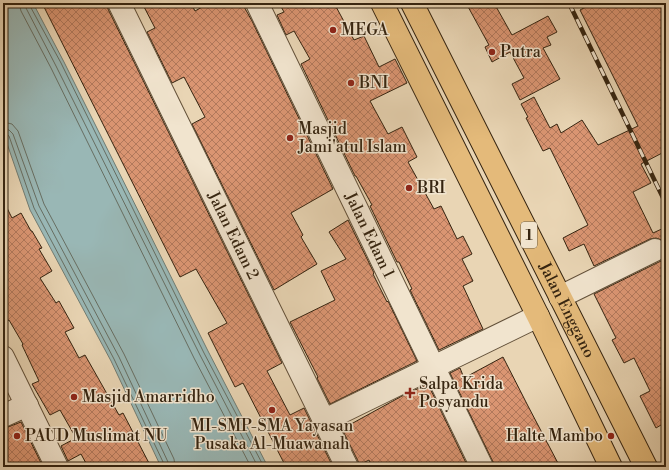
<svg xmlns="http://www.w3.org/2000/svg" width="669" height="470" font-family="'Libre Bodoni',serif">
	<defs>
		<pattern id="building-cross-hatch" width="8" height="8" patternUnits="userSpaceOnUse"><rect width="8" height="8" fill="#da9572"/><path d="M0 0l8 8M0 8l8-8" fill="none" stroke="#b2795c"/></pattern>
	</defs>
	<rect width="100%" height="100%" fill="#e9d5b4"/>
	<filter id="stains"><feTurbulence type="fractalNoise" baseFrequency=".005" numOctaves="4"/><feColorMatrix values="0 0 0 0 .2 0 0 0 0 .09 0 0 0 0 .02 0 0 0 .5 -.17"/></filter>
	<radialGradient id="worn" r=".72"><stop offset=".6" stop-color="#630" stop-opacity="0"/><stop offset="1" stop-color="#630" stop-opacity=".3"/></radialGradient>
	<!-- water -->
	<path fill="#99b7b5" stroke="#717c73" d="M3,3h30l31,59 144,289 60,116h-107l-50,-106 -81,-151 -27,-78z"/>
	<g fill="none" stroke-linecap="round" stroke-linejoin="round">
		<!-- shore -->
		<path stroke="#676e62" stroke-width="1" d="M19,3l2,8 30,57 143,290 57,109
			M25,3l1,5 30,58 144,289 58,112
			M30,3v3l31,57 143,290 60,114
			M3,122l9,2 6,7 26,73 80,150 50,105 1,8
			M3,128l6,2 4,4 26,72 80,151 49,105 1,5
			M3,133l3,1 3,2 25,72 80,151 50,105v3"/>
	</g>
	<!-- building -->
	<path fill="url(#building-cross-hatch)" stroke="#352410" d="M42,3h65l1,6 174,354 -15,8 23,44 14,-7 29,59h-47l-43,-84 -8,4 -27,-54 19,-10 -31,-54 -16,8z
		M142,3h49l4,8 14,-8h33l10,18 81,168 -42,24 12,22 -2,2 16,27 -43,26 -82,-166 13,-7 -21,-40 -12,6 -25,-51 8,-4z
		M279,3h55l20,37 10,-4 15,31 16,-8 12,24 -37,18 18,33 14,-7 15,30 -9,5 26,47 7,-3 16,33 6,-3 9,18 -10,5 11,22 -10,5 20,43 -44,21 -29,-60 2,-1 -13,-27h-2l-27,-56 2,-1 -16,-29h-1l-54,-112 9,-5 -16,-28 -8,4 -9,-20 7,-3z
		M466,3h28l18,32 36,-19 9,16 -10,5 4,8 -8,3 17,31 -40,21 -8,-16 12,-6 -14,-26 -18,10 -7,-15 4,-2z
		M593,3h73v148l-25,13 10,19 -18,9 20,41 13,-6v17l-4,-4 -6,-2 -6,1 -56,27 -10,-22 -15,7 -6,-13 25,-13 -38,-77 -7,3 -17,-33 2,-1 -7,-13 13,-7 16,31 7,-4 4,9 21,-13 16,25 40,-19 -58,-116z
		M3,200l9,18 9,-5 10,18h1l10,17 -3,1 13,22 -12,7 16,25 3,-2 15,27 -9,4 14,26 6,-3 34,60 4,-2 28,54h-63l-7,-13 -13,7 -7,-15 15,-8 -16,-28 -10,5 -18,-31 7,-3 -17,-36 1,-1 -14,-24 -6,4z
		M348,220l26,53 -1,1 14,28 1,-1 29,60 -87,43 -13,-26 1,-1 -28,-55 45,-22 -14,-29 25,-12 -17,-27z
		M666,255v167l-10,6 -16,-32 10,-5 -16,-33 -10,5 -12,-23 4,-2 -22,-44 67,-33z
		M503,357l25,49 32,61h-66l-1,-5 -43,-89 10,-5 4,10z
		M428,384l40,83h-96l-3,-7 -10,5 -1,-4 -16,-32 60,-33z
		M21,422l22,45h-40v-39l5,-1z"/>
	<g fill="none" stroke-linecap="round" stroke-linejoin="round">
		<defs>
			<g id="minor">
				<path id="s1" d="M119,3l228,464"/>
				<path id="s2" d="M257,3l225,464"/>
				<path d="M560,297l95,-47"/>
				<path d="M3,357l54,110"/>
				<path d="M3,416l24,-11"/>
				<path d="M325,420l213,-104"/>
			</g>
			<g id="highway">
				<path d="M382,3l156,313 73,151"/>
				<path id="s3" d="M412,3l234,464"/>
			</g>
		</defs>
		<!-- minor casing -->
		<use href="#minor" stroke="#625039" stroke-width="24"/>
		<!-- highway casing -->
		<use href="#highway" stroke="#352410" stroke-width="24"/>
		<!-- minor -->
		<use href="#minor" stroke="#f1e4ce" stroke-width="22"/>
		<!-- highway -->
		<use href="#highway" stroke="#e4ba7a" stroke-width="22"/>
		<defs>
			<path id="rail" d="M569,3l97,201"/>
		</defs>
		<!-- rail casing -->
		<use href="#rail" stroke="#352410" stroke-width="4.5"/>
		<!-- rail -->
		<use href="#rail" stroke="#f1e4ce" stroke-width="3" stroke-dasharray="9" stroke-linecap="butt"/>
	</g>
	<!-- markers -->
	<g fill="#8f2418" stroke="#f1e4ce" stroke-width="1.5">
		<circle cx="333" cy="30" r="4"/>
		<circle cx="492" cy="52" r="4"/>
		<circle cx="351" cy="83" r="4"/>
		<circle cx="290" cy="138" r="4"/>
		<circle cx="409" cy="188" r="4"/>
		<path d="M408 387h4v4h4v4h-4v4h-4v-4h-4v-4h4z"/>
		<circle cx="74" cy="397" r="4"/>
		<circle cx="272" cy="410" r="4"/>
		<circle cx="17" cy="436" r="4"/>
		<circle cx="611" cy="436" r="4"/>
	</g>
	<g text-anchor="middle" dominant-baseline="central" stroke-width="3" stroke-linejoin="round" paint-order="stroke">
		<!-- shield labels -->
		<rect fill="#f1e4ce" stroke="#6d5e49" stroke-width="1" x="521" y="222" width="16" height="26" rx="3"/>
		<g font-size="15" font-weight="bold" fill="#352410">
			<text x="529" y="235">1</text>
		</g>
		<!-- poi labels -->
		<g font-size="16" fill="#352410" stroke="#f1e4ce" text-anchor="start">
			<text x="341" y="30">MEGA</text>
			<text x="500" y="52">Putra</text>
			<text x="359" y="83">BNI</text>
			<text x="298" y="129">Masjid<tspan x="298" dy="18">Jami'atul Islam</tspan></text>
			<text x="417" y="188">BRI</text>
			<text x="419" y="384">Salpa Krida<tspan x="419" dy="18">Posyandu</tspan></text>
			<text x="82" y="397">Masjid Amarridho</text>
			<text x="272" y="426" text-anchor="middle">MI-SMP-SMA Yayasan<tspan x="272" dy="18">Pusaka Al-Muawanah</tspan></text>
			<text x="25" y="436">PAUD Muslimat NU</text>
			<text x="603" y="436" text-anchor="end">Halte Mambo</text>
		</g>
		<!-- street labels -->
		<g font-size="16" fill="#352410" stroke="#f1e4ce">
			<text stroke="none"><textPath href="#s1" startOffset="259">Jalan Edam 2</textPath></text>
			<text stroke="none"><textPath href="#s2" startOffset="258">Jalan Edam 1</textPath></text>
			<text stroke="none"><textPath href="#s3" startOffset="344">Jalan Enggano</textPath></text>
		</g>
	</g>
	<!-- margin -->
	<rect width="669" height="470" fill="none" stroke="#e9d5b4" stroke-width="16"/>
	<rect x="4" y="4" width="661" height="462" fill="none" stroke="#352410" stroke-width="2"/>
	<rect x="8" y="8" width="653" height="454" fill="none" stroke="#352410"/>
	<rect width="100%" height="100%" filter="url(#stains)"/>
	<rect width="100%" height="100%" fill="url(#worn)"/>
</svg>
